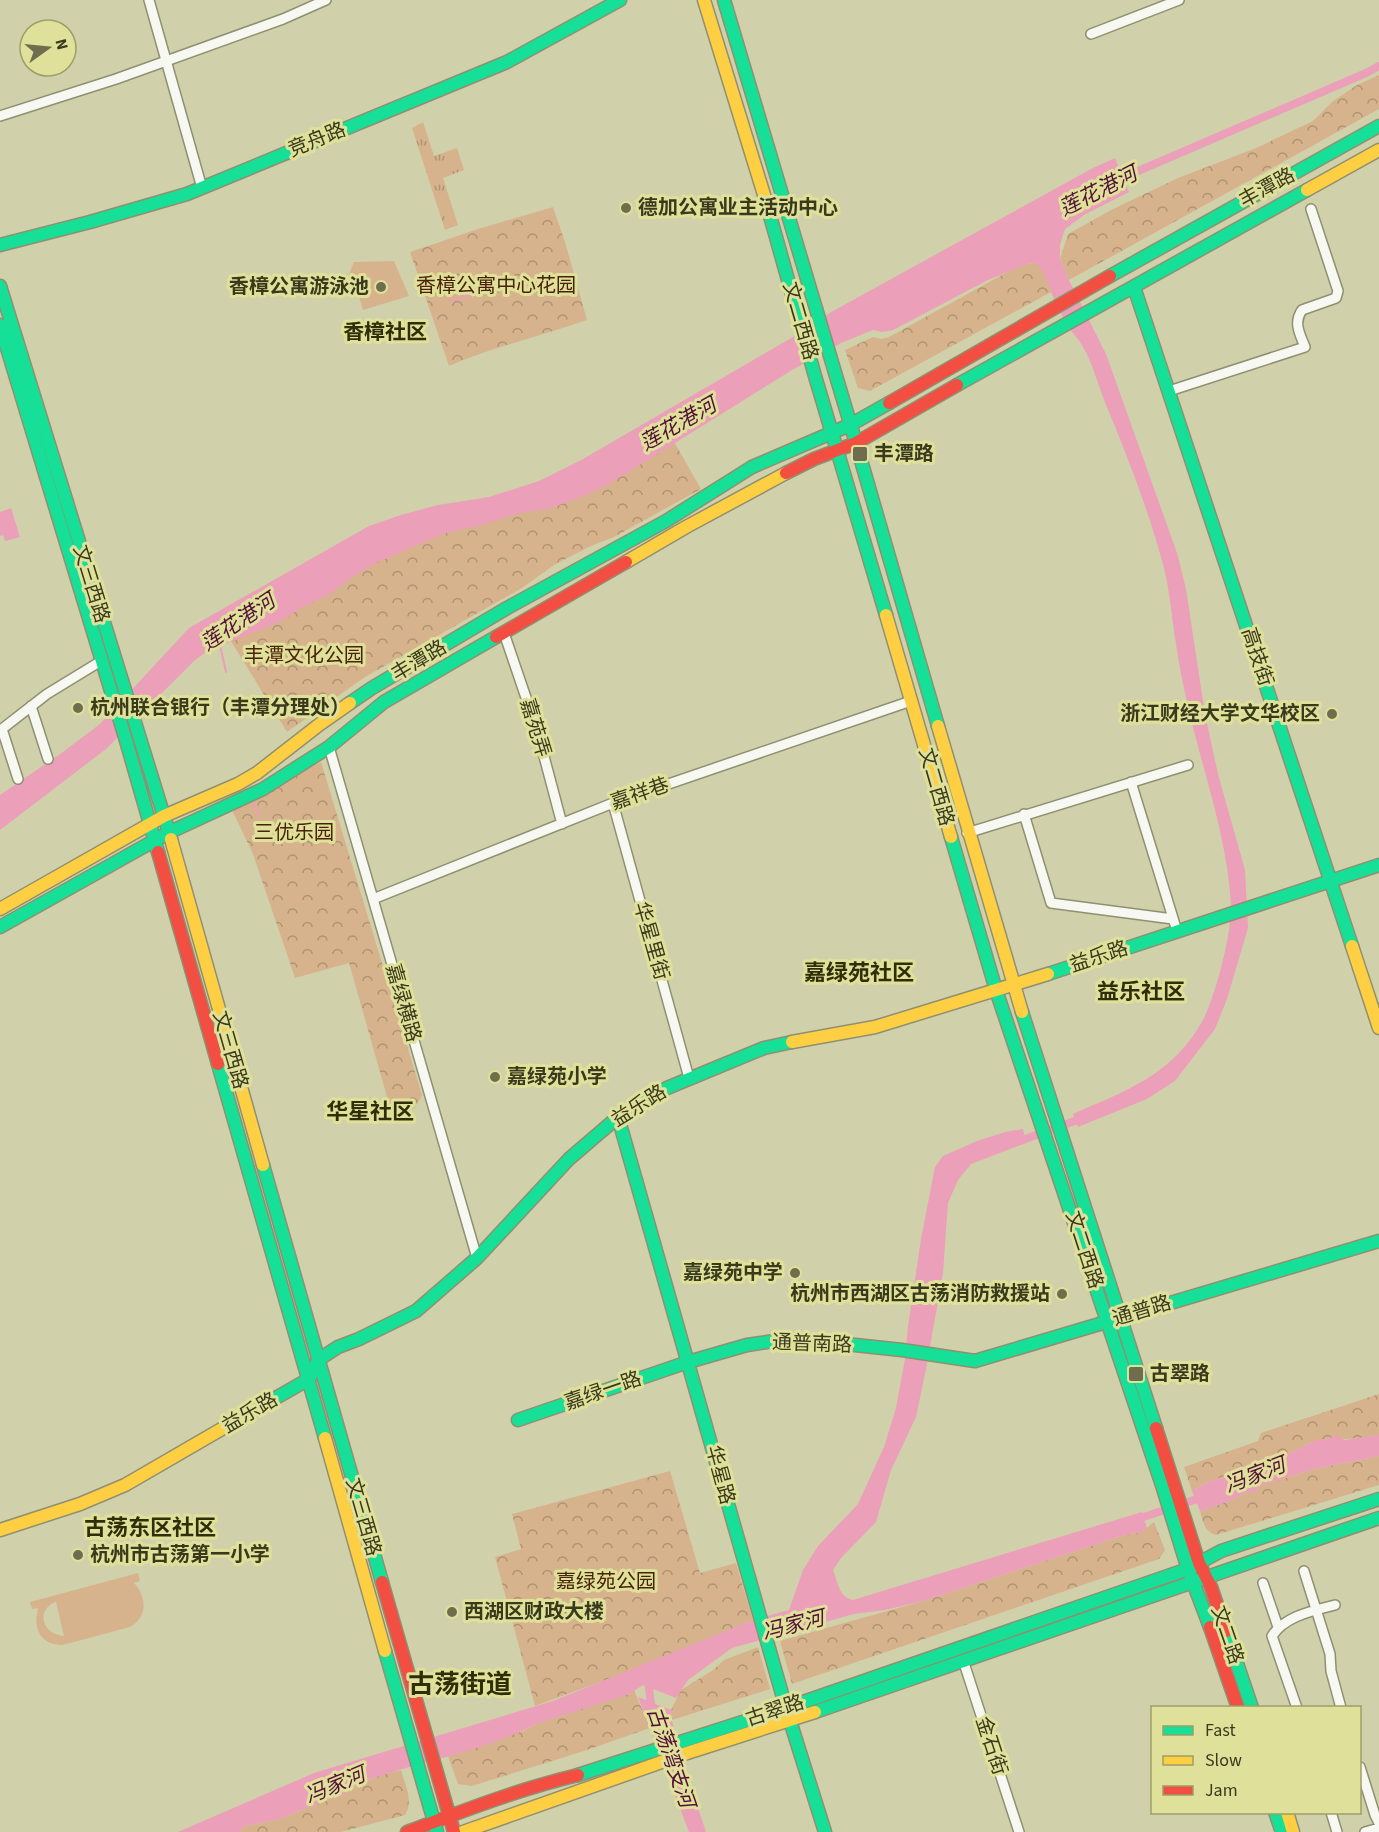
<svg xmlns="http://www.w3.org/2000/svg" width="1379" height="1832" font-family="'Source Sans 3','Noto Sans SC',sans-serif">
	<defs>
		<pattern id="grass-tufts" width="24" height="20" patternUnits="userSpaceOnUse" patternTransform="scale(1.5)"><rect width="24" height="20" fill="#d7b38d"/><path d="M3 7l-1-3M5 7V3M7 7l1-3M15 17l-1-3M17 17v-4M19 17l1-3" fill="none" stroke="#af9372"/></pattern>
		<pattern id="park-crowns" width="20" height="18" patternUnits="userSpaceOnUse" patternTransform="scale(1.5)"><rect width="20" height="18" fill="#d7b38d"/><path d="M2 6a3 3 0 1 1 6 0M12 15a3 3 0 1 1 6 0" fill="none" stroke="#af9372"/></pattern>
	</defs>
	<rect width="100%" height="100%" fill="#d0d1aa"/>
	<!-- grass -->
	<path fill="url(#grass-tufts)" d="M423,122l11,34 23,-8 7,22 -21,8 15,47 -13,5 -33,-102z"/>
	<!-- park -->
	<path fill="url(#park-crowns)" d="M1379,75v34l-310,171 -9,-21 8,-25 45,-25 65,-31 78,-30 57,-27 20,-20 24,-16z
		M553,207l12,35 22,78c-46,16 -94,27 -138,46l-39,-114 68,-23z
		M1036,263l9,8 6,21 -181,99 -12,-3 -13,-38 28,-13 8,2 8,-2 122,-67 15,-6z
		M672,438l29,51 -87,48 -23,9 -37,19 -32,23 -157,89 -78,55 -58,-94 155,-88z
		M321,762l101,333c-7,15 -13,19 -29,23l-44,-155 -54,15 -42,-124 -22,-46z
		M1379,1394v41l-18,3 -47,3 -17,9 -89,32 -16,9 -8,-24 74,-26 3,-8z
		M1379,1456v29l-163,50c-12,-3 -13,-14 -16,-24l27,-9 21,-10h8l4,-6 54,-17z
		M670,1471l30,102 36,-10 17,57 -107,45 -111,41 -40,-149 26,-8 -9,-35z
		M1154,1522l11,28 -6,9 -367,125 -12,-43 143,-40 205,-67 12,-1z
		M758,1647l12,42 -98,31 -1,-10 10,-20 32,-20 11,-10z
		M634,1690l16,38 -66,23 -112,35 -14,-2 -10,-28 75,-25 13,-7 71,-24 22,-6z
		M401,1770c4,15 13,31 4,45l-64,17h-102l6,-6 34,-7 71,-28c15,-12 33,-17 51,-21z"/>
	<!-- pitch -->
	<path fill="#d7b38d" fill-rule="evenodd" d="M394,261l15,35 -46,14 -10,-33 -4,1 -1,-2 6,-14z
		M138,1573l2,8 -6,2c13,14 14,34 -4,44l-67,18c-23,0 -30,-16 -25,-37l-6,1 -2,-7zM55,1602h1l8,34c-21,-1 -29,-25 -9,-34z"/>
	<!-- water -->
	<path fill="#eb9fb9" d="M1115,158l14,34 -45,23 -19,14 -5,16v14l9,21 37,74 71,199 9,36 19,125 13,60 27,96 3,58 -21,71 -12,30 -40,52 -28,18 -69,28 -5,-13c54,-24 100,-39 130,-94 13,-26 29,-87 28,-116 -4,-67 -27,-129 -42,-193 -5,-22 -10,-45 -13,-67 -4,-25 -6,-51 -12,-76 -15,-57 -37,-113 -60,-168 -7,-19 -13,-41 -24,-58 -3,-5 -8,-9 -11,-15 -7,-11 -13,-23 -18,-35 -4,-11 -6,-20 -15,-29l-10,1 -40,17 -93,49 -11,2 -9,-2 -32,13 -49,27 -183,114 -25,12 -36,13 -17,2 -18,4 -31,10 -36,8 -22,9 -48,21 -24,14 -22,17 -27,13 -26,16 -70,28 -13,10 -88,88 -106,81v-35l63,-43 37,-28 89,-96 180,-102 32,-11 37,-10 51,-8 50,-16 44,-22 210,-122 40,-26 260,-143z
		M11,508l9,29 -15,4 -2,-6 -3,1v-24z
		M1023,1129l3,14 -55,21 -13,16 -10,23 -5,70 -17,96 -10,48 -25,53 -15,52 -35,36 -8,12c5,13 6,27 20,30l289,-88 5,16 -7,5 -12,1 -205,67 -38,9 -31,4 -122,34 -44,32 -12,18 -33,-13 -14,9 -93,30c-52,27 -111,36 -166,55l-13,6 -7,6 -71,28 -34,7 -6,6h-61l136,-59 239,-72 200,-81 36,-10 14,-40 15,-24 40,-42 26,-57 12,-39 9,-49 3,-33 13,-87 14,-72 8,-11 34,-15 28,-9z
		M1379,1435v21l-65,13 -54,17 -4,6h-8l-21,10 -27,9 -8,-20 16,-9 89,-32 17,-9 24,-5 6,4z
		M638,1697l33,13 1,11 16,57 18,54h-17z"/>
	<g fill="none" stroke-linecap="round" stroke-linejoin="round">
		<!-- stream -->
		<path stroke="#eb9fb9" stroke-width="2" d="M450,301l39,-11
			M220,645l6,27
			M254,800l4,17"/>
		<!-- canal -->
		<path stroke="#eb9fb9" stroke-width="8" d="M1115,181l251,-108 13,-7
			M1017,1142l66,-24
			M1135,1520l71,-24
			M648,1680l4,33"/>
		<defs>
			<path id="street" d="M149,0l53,188
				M1091,34l88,-34
				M0,116l116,-37 167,-60 43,-19
				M1169,391l136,-44c-5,-13 -12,-24 -3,-37l34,-12 2,-7 -27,-82
				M504,633l33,97 25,94
				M31,706l17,53
				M329,747l148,511
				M18,779l-16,-50 45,-35 54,-33
				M1131,782l46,149
				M613,803l76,275
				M1024,814l27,89 122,16
				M967,833l221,-68
				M373,899l240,-96 298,-102
				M1304,1571l26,83 1,17 10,37
				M1263,1583l15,44
				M963,1660l56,172
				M1297,1708l-25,-72c13,-20 40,-25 63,-31
				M1360,1767l15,48 4,8
				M1331,1812l6,20
				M1365,1832l14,-4"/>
			<path id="fast" d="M724,0l132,443 82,283
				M765,198l50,178 71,239
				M0,245l90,-23 97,-28 320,-132 113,-62
				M1110,276l269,-150
				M0,286l171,553
				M1134,287l218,659
				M0,325l125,412 33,115
				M957,385c117,-66 234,-130 350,-195
				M350,703l22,-15 135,-80 159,-87 86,-54 98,-42 39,-22
				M951,837l45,153 166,495 26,84 22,58
				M0,927l168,-94 95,-44 66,-42 55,-45 112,-65
				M1048,974l331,-109
				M1022,1012l134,416
				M218,1064l107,374
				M618,1117l168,591 39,124
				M263,1165l119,417
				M251,1412l58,-33 9,-19 20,-13 21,-8 57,-28 61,-53 92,-99 49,-42 49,-29 97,-40 28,-6
				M518,1420l170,-58 59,-17 34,-5h27l94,10 73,11 404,-120
				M1226,1631l26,77
				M385,1651l52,181
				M815,1712l564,-194
				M578,1775l208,-67 402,-139 33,-18 158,-52
				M1275,1812l7,20"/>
			<path id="slow" d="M704,0l61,198
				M1307,190l72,-40
				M626,562l60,-35 100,-54
				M886,615l65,222
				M938,726l84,286
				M171,839l92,326
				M0,909l164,-93 74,-32 19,-11 63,-49 30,-21
				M1352,946l27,82
				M792,1042l83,-15 173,-53
				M325,1438l60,213
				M0,1530l80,-26 45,-19 126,-73
				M1287,1812l6,20
				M463,1832l224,-79 128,-41"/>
			<path id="jam" d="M889,403l221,-127
				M786,473l28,-14 42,-16 101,-58
				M496,637l130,-75
				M158,852l60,212
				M1156,1428l43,135 12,24 15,44
				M382,1582l72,250
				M1210,1627l28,81
				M407,1832c56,-21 112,-43 171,-57"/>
		</defs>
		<!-- street casing -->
		<use href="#street" stroke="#8f9071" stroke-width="12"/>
		<!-- fast casing -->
		<use href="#fast" stroke="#8f9071" stroke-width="15"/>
		<!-- slow casing -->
		<use href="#slow" stroke="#8f9071" stroke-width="15"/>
		<!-- jam casing -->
		<use href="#jam" stroke="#8f9071" stroke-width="15"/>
		<!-- street -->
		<use href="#street" stroke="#f8f8f2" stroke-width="9"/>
		<!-- fast -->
		<use href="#fast" stroke="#16e098" stroke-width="12"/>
		<!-- slow -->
		<use href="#slow" stroke="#ffcf43" stroke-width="12"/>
		<!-- jam -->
		<use href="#jam" stroke="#f24e42" stroke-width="12"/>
	</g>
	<!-- markers -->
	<g fill="#6e6e4e" stroke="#dfe19a" stroke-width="2">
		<circle cx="626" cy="208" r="6"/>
		<circle cx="381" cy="287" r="6"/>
		<rect x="852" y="446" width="16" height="16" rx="3"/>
		<circle cx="78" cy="708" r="6"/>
		<circle cx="1332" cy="714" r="6"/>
		<circle cx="495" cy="1077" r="6"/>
		<circle cx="795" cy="1273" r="6"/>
		<circle cx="1062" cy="1294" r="6"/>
		<rect x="1128" y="1366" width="16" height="16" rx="3"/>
		<circle cx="78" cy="1555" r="6"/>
		<circle cx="452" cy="1612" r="6"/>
	</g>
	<g text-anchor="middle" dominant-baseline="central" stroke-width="6" stroke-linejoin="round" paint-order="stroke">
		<!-- street labels -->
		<g font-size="20" fill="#39391c" stroke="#dfe19a">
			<text transform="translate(317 140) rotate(-22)">竞舟路</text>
			<text transform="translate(1267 188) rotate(-29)">丰潭路</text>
			<text transform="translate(800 321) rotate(74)">文二西路</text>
			<text transform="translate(91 584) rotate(73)">文三西路</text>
			<text transform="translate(1257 657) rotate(72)">高技街</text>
			<text transform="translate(419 661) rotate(-31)">丰潭路</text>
			<text transform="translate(535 728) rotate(73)">嘉苑弄</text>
			<text transform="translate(936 787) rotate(74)">文二西路</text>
			<text transform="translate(640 794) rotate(-19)">嘉祥巷</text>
			<text transform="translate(651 941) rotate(74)">华星里街</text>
			<text transform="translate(1099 957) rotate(-18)">益乐路</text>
			<text transform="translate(403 1003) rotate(74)">嘉绿横路</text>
			<text transform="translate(230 1050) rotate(74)">文三西路</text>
			<text transform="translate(639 1106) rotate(-32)">益乐路</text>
			<text transform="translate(1084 1250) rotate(72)">文二西路</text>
			<text transform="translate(1142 1311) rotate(-17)">通普路</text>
			<text transform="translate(812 1344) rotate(2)">通普南路</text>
			<text transform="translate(603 1391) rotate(-19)">嘉绿一路</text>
			<text transform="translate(250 1413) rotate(-30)">益乐路</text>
			<text transform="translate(720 1475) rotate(75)">华星路</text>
			<text transform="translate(363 1517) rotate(74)">文三西路</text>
			<text transform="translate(1227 1635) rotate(71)">文二路</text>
			<text transform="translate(775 1711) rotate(-18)">古翠路</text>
			<text transform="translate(991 1746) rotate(72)">金石街</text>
		</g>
		<!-- poi labels -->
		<g font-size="20" font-weight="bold" fill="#39391c" stroke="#dfe19a" text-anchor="start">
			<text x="638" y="208">德加公寓业主活动中心</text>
			<text x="369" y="287" text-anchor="end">香樟公寓游泳池</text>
			<text x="874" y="454">丰潭路</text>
			<text x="90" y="708">杭州联合银行（丰潭分理处）</text>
			<text x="1320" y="714" text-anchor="end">浙江财经大学文华校区</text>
			<text x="507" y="1077">嘉绿苑小学</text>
			<text x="783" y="1273" text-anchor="end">嘉绿苑中学</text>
			<text x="1050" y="1294" text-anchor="end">杭州市西湖区古荡消防救援站</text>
			<text x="1150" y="1374">古翠路</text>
			<text x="90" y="1555">杭州市古荡第一小学</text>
			<text x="464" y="1612">西湖区财政大楼</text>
		</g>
		<!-- park labels -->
		<g font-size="20" fill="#4a2209" stroke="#dfe19a">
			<text x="496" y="286">香樟公寓中心花园</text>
			<text x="304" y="656">丰潭文化公园</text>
			<text x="294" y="833">三优乐园</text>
			<text x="606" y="1582">嘉绿苑公园</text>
		</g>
		<!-- water labels -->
		<g font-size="21" font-style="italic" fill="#521037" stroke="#dfe19a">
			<text transform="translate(1098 191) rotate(-27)">莲花港河</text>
			<text transform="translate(678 424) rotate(-30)">莲花港河</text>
			<text transform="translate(238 622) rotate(-34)">莲花港河</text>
			<text transform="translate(1255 1475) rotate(-21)">冯家河</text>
			<text transform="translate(793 1625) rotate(-14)">冯家河</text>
			<text transform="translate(671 1757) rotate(71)">古荡湾支河</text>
			<text transform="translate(335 1785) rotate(-22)">冯家河</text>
		</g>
		<!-- neighbourhood labels -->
		<g font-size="21" font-weight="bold" fill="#2e2e09" stroke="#dfe19a">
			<text x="385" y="332">香樟社区</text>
		</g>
		<!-- quarter labels -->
		<g font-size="22" font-weight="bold" fill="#2e2e09" stroke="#dfe19a">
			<text x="859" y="973">嘉绿苑社区</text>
			<text x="1141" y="992">益乐社区</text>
			<text x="370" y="1112">华星社区</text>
			<text x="150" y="1528">古荡东区社区</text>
		</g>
		<!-- district labels -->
		<g font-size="26" font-weight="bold" fill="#2e2e09" stroke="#dfe19a">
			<text x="460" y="1684">古荡街道</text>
		</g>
	</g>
	<!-- legend -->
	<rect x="1151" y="1706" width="210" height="108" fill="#dfe19a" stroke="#9d9e68" stroke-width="1.5"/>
	<rect x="1163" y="1726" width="30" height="9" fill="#16e098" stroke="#9d9e68" stroke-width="1.5"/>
	<text x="1205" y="1736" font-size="18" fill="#39391c">Fast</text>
	<rect x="1163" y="1756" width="30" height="9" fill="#ffcf43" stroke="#9d9e68" stroke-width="1.5"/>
	<text x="1205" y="1766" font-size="18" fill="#39391c">Slow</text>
	<rect x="1163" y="1786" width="30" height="9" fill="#f24e42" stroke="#9d9e68" stroke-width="1.5"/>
	<text x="1205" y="1796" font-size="18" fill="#39391c">Jam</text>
	<!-- north arrow -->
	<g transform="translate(48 48) rotate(75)"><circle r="28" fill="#dfe19a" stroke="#9d9e68" stroke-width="1.5"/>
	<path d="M0-4.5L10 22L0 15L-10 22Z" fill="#6e6e4e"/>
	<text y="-9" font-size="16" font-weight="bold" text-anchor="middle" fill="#39391c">N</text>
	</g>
</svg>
